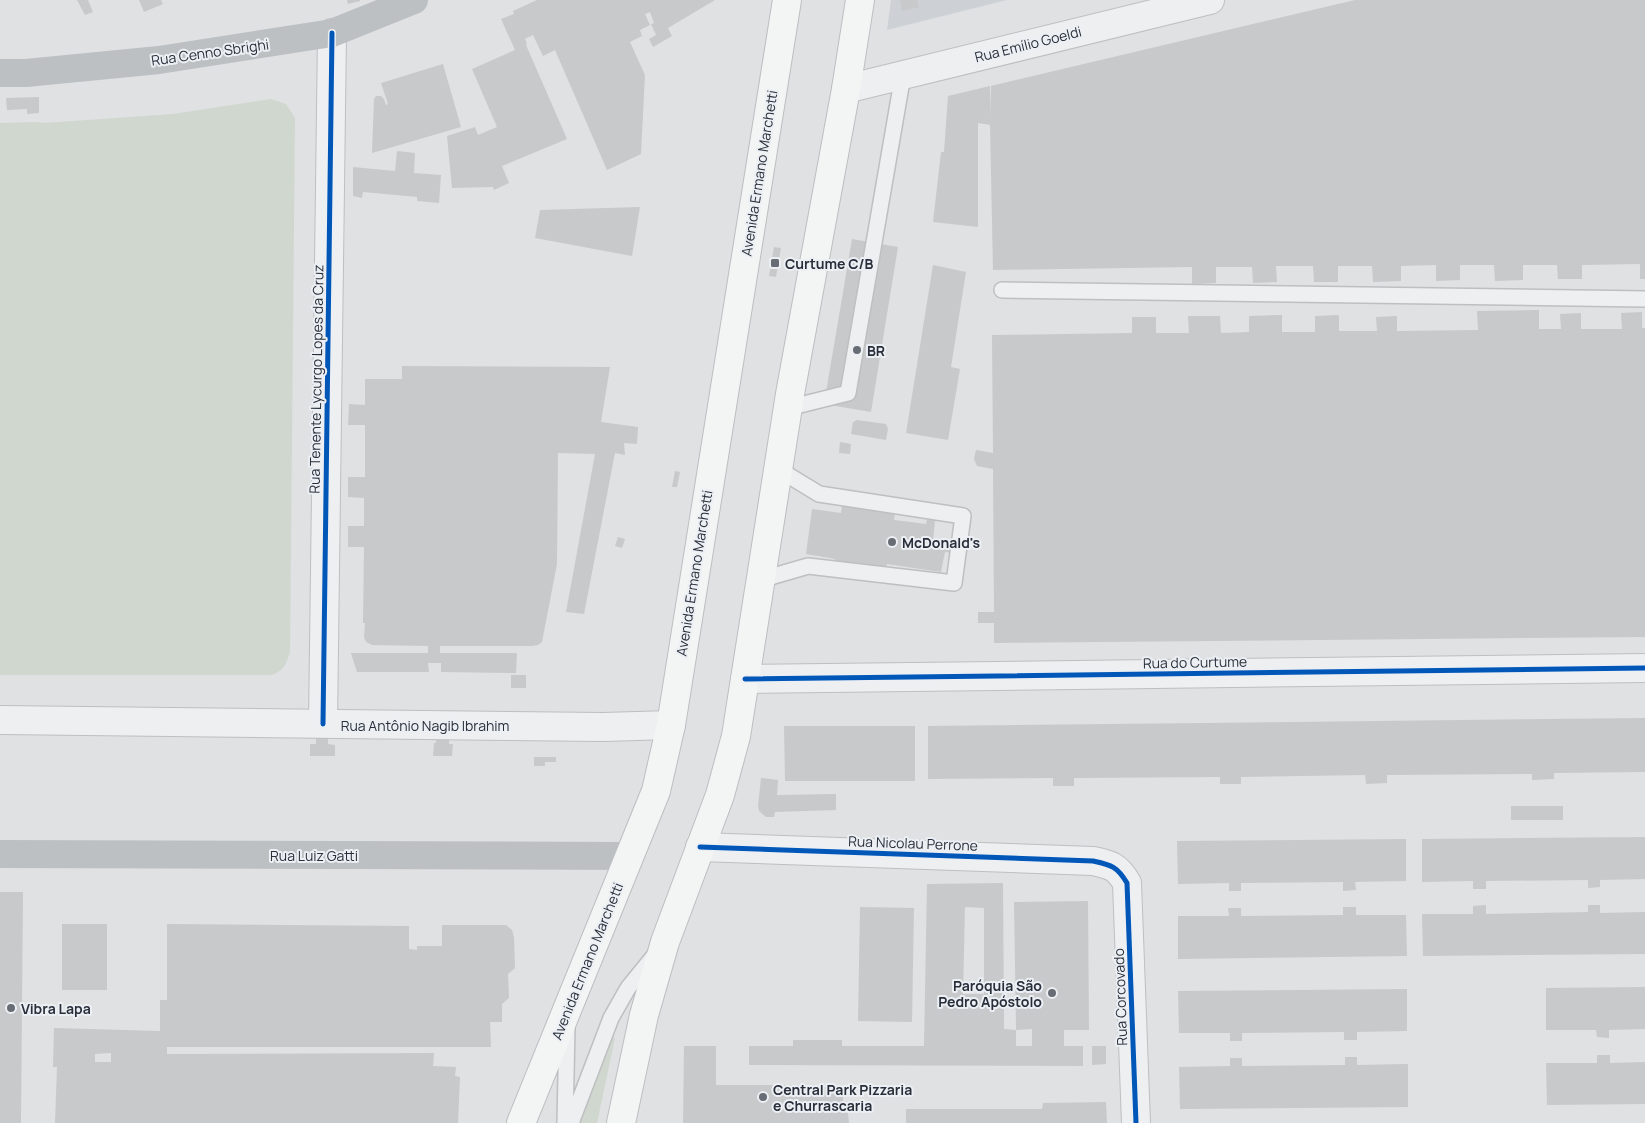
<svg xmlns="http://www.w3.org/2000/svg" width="1645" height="1123" font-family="Manrope,sans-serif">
	<rect width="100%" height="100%" fill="#dfe1e3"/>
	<!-- built -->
	<path fill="#cdd1d6" d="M891,0h116l-120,30z"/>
	<!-- green -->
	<path fill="#d0d7cf" d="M271,99l15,5 9,14 -5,534c-4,12 -6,20 -20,23h-270v-552l36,-1 8,1 129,-9z
		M606,1037l9,1 -18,85h-21z"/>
	<!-- building -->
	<path fill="#c7c9cb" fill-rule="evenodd" d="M77,0h11l5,12 -8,3z
		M139,0h22l2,4 -19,8z
		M347,0h13v1l-12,3z
		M537,0h178l-47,28 4,8 -19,11 -4,-8 7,-4 -5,-11 3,-1 -4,-11 -5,2 5,11 -10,5 2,6 -12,6 15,33 -4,79 -34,16 -52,-120 -12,6 -10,-21 -8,4 2,5 -1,1 41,94 -65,27 7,17 -15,7 -1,-3 -41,1 -5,-52 28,-9 3,8 19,-8 -25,-58 43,-19 -14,-31 13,-5 -1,-3z
		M900,0h17l2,7 -17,4z
		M1355,0h290v279h-5v-15l-58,1v14h-24l-1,-14h-34v15l-28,1 -1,-16h-34v15l-24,1v-16l-35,1v15l-28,1 -1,-16h-34v16h-24l-1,-16h-37l1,16 -24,1 -1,-16h-36v16l-24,1v-17l-199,3 -3,-145 -12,-2v104l-45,-5 8,-70h3l4,-56 42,-10 1,30v-30z
		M443,64l18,63 -89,26 2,-54 2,-3h5l3,3 2,6 2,-1 -7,-21z
		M39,97v16l-12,1v-5l-20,1 -1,-12z
		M397,151l18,2 -1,20 27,2 -2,28 -22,-2v-4l-54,-5 -1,6 -9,-2v-29l42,4z
		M640,207l-8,49 -97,-18 5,-28z
		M852,239l46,8 -27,165 -47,-8z
		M774,247l7,1 -5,29 -7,-1z
		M933,265l33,7 -15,95 9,2 -12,71 -42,-7z
		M1539,310v19h22l-1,-15 21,-1v16h41l-1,-16 21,-1v16h3v309l-651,6v-20h-16v-11h16l-1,-143 -16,-3 -3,-7 2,-9 17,3 -1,-118 140,-2v-16h24v16h33l-1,-17h32l1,17 28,-1v-16l31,-1h2v17h33v-16l24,-1v16h38l-1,-14 21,-1v15l81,-1 -1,-19z
		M402,366l208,1 -9,55 37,5 -1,17 -13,-1 1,12 -10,-2 -31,161 -18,-2 29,-158 -37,-1 -1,111 -15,78 -4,3 -6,1h-92v7h77l-1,20 -75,-1v-9h-13l1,9h-72l-6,-19h77v-7l-56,-1 -6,-3 -2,-5 1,-14h-2l1,-76h-16v-21h16v-28l-16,-1v-20h17v-52h-17l1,-21 16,1v-26h37z
		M857,420l29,4 2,5 -2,11 -35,-6 2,-12z
		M840,442l11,2 -1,10 -11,-1z
		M675,471l5,1 -3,15h-5z
		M842,506l53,7 -1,7 32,4 1,-5 8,1 -2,21 21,3 -1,9 -8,-1 -4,20 -54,-8 -2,7 -51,-8 1,-4 -29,-5 6,-45 29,4z
		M618,537l7,2 -3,9 -7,-2z
		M511,675h15v13h-15z
		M1645,718v54l-91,1v6l-22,1v-6l-142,1h-3v8l-21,1 -1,-9 -124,2v7h-21v-7l-141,1h-5v8h-21v-8l-125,1v-53z
		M784,726h131v55h-130z
		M316,737h12v7l7,1v11h-25v-12h6z
		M436,737l13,1v6h4l-1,12h-19l1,-13h2z
		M534,757h22v5h-11v4h-11z
		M761,778l17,2 -1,15 59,-1v16l-61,2 -1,5h-8l-7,-6 -1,-5z
		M1511,806h52v14h-52z
		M1645,837v42l-45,1v7l-12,1v-8l-102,1v8h-13v-8l-51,1v-43z
		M1406,839v42l-51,1 1,8 -13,1v-9l-102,1v8h-12v-8l-51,1 -1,-43z
		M1003,883l1,146 12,1v16h16v-17l-16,1 -2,-128 74,-1 1,129h-25v16h19v20l-334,-1v-19h44v-6h49v6h82l3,-162zM965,907l19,1v86h-21z
		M0,892h23l-2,231h-21z
		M1486,905v9l102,-2v-7h12v8l45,-1v42l-222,2 -1,-42h51v-8z
		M860,907l54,1 -2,114 -54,-1z
		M1343,907h13v8h50l1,41 -229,3v-43h51l-1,-8h13v8l102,-1z
		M62,924h45v66h-45z
		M167,924l242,2v23l8,1v-4h25v-21h64l6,5 2,7 1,31 -7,6 1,24 -7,6v18h-12l1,25h-324v7l267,-1 -1,13 23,1 -1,9 5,1 -2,46h-403l2,-56h-4l1,-39 106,3v-31h7zM111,1053v9h-16v-8z
		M1645,987v42l-36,1v8l-12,-1 -1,-7h-50v-42z
		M1407,989v42l-50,1v8h-13v-8l-102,1v8h-12v-8h-51l-1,-42z
		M684,1046h32v39h98v2h29v25l5,1 1,10h-166z
		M1092,1046h14v18l-14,1z
		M1597,1055h13v8l35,-1v42l-98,1 -1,-42h51z
		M1345,1057h12v8l51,-1v43l-228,2 -1,-42 51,-1v-8h12v8l103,-1z
		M1106,1102l1,21h-201v-14h136l1,-6z"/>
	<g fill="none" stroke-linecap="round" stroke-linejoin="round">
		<defs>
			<path id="lane" d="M1002,290l643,9
				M788,408l60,-15 55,-318
				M760,580l48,-14 146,17 9,-67 -144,-22 -41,-25
				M565,1123l2,-96
				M571,1123l40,-105 17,-30 26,-32"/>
			<path id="street" d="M846,89l364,-89
				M745,679l900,-11
				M0,720l603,7 68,-2
				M323,724l9,-691
				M700,847l393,14c18,4 24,5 34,22l9,240"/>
			<path id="primary" d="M521,1123l135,-332 15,-66 116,-725
				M621,1123l23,-108 21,-73 55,-147 16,-59 54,-342 56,-305 14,-89"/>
		</defs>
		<!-- lane casing -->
		<use href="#lane" stroke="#bdbfc1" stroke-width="18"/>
		<!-- street casing -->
		<use href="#street" stroke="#bdbfc1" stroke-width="30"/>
		<!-- primary casing -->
		<use href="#primary" stroke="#bcbec0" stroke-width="30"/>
		<!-- lane -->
		<use href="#lane" stroke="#eeeff0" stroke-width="15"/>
		<!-- street -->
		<use href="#street" stroke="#eeeff0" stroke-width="28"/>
		<!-- secondary -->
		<path stroke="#bdc0c3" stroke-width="28" d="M0,73h26l133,-13 173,-27 82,-33
			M0,854l629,2"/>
		<!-- primary -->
		<use href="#primary" stroke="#f3f4f4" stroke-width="28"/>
		<defs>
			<path id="cycleway" d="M745,679l900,-11
				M323,724l9,-691
				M700,847l393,14c18,4 24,5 34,22l9,240"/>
		</defs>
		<!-- cycleway casing -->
		<use href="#cycleway" stroke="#eceff3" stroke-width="8"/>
		<!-- cycleway -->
		<use href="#cycleway" stroke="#0057b8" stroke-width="5"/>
	</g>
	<!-- markers -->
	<g fill="#686d75" stroke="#eceff3" stroke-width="2">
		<rect x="770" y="258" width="10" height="10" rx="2.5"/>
		<circle cx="857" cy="350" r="5"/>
		<circle cx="892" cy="542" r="5"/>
		<circle cx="1052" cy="993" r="5"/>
		<circle cx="11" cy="1008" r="5"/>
		<circle cx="763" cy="1097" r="5"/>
	</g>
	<g text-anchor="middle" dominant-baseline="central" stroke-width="4" stroke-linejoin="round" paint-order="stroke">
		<!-- street labels -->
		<g font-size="14" fill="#282f3a" stroke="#eceff3">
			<text transform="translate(1028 44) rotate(-14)">Rua Emílio Goeldi</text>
			<text transform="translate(210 52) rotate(-8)">Rua Cenno Sbrighi</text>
			<text transform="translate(759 173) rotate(-81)">Avenida Ermano Marchetti</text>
			<text transform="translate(316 379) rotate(-89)">Rua Tenente Lycurgo Lopes da Cruz</text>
			<text transform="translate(694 573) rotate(-81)">Avenida Ermano Marchetti</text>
			<text transform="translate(1195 662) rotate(-1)">Rua do Curtume</text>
			<text x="425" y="725">Rua Antônio Nagib Ibrahim</text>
			<text transform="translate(913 843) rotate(2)">Rua Nicolau Perrone</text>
			<text x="314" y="855">Rua Luiz Gatti</text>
			<text transform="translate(587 961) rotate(-68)">Avenida Ermano Marchetti</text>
			<text transform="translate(1120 997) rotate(-92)">Rua Corcovado</text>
		</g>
		<!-- poi labels -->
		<g font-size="14" font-weight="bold" fill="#282f3a" stroke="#eceff3" text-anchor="start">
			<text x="785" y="263">Curtume C/B</text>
			<text x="867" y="350">BR</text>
			<text x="902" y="542">McDonald's</text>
			<text x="1042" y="985" text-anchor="end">Paróquia São<tspan x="1042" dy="16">Pedro Apóstolo</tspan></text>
			<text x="21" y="1008">Vibra Lapa</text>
			<text x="773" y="1089">Central Park Pizzaria<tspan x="773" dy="16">e Churrascaria</tspan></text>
		</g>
	</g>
</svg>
